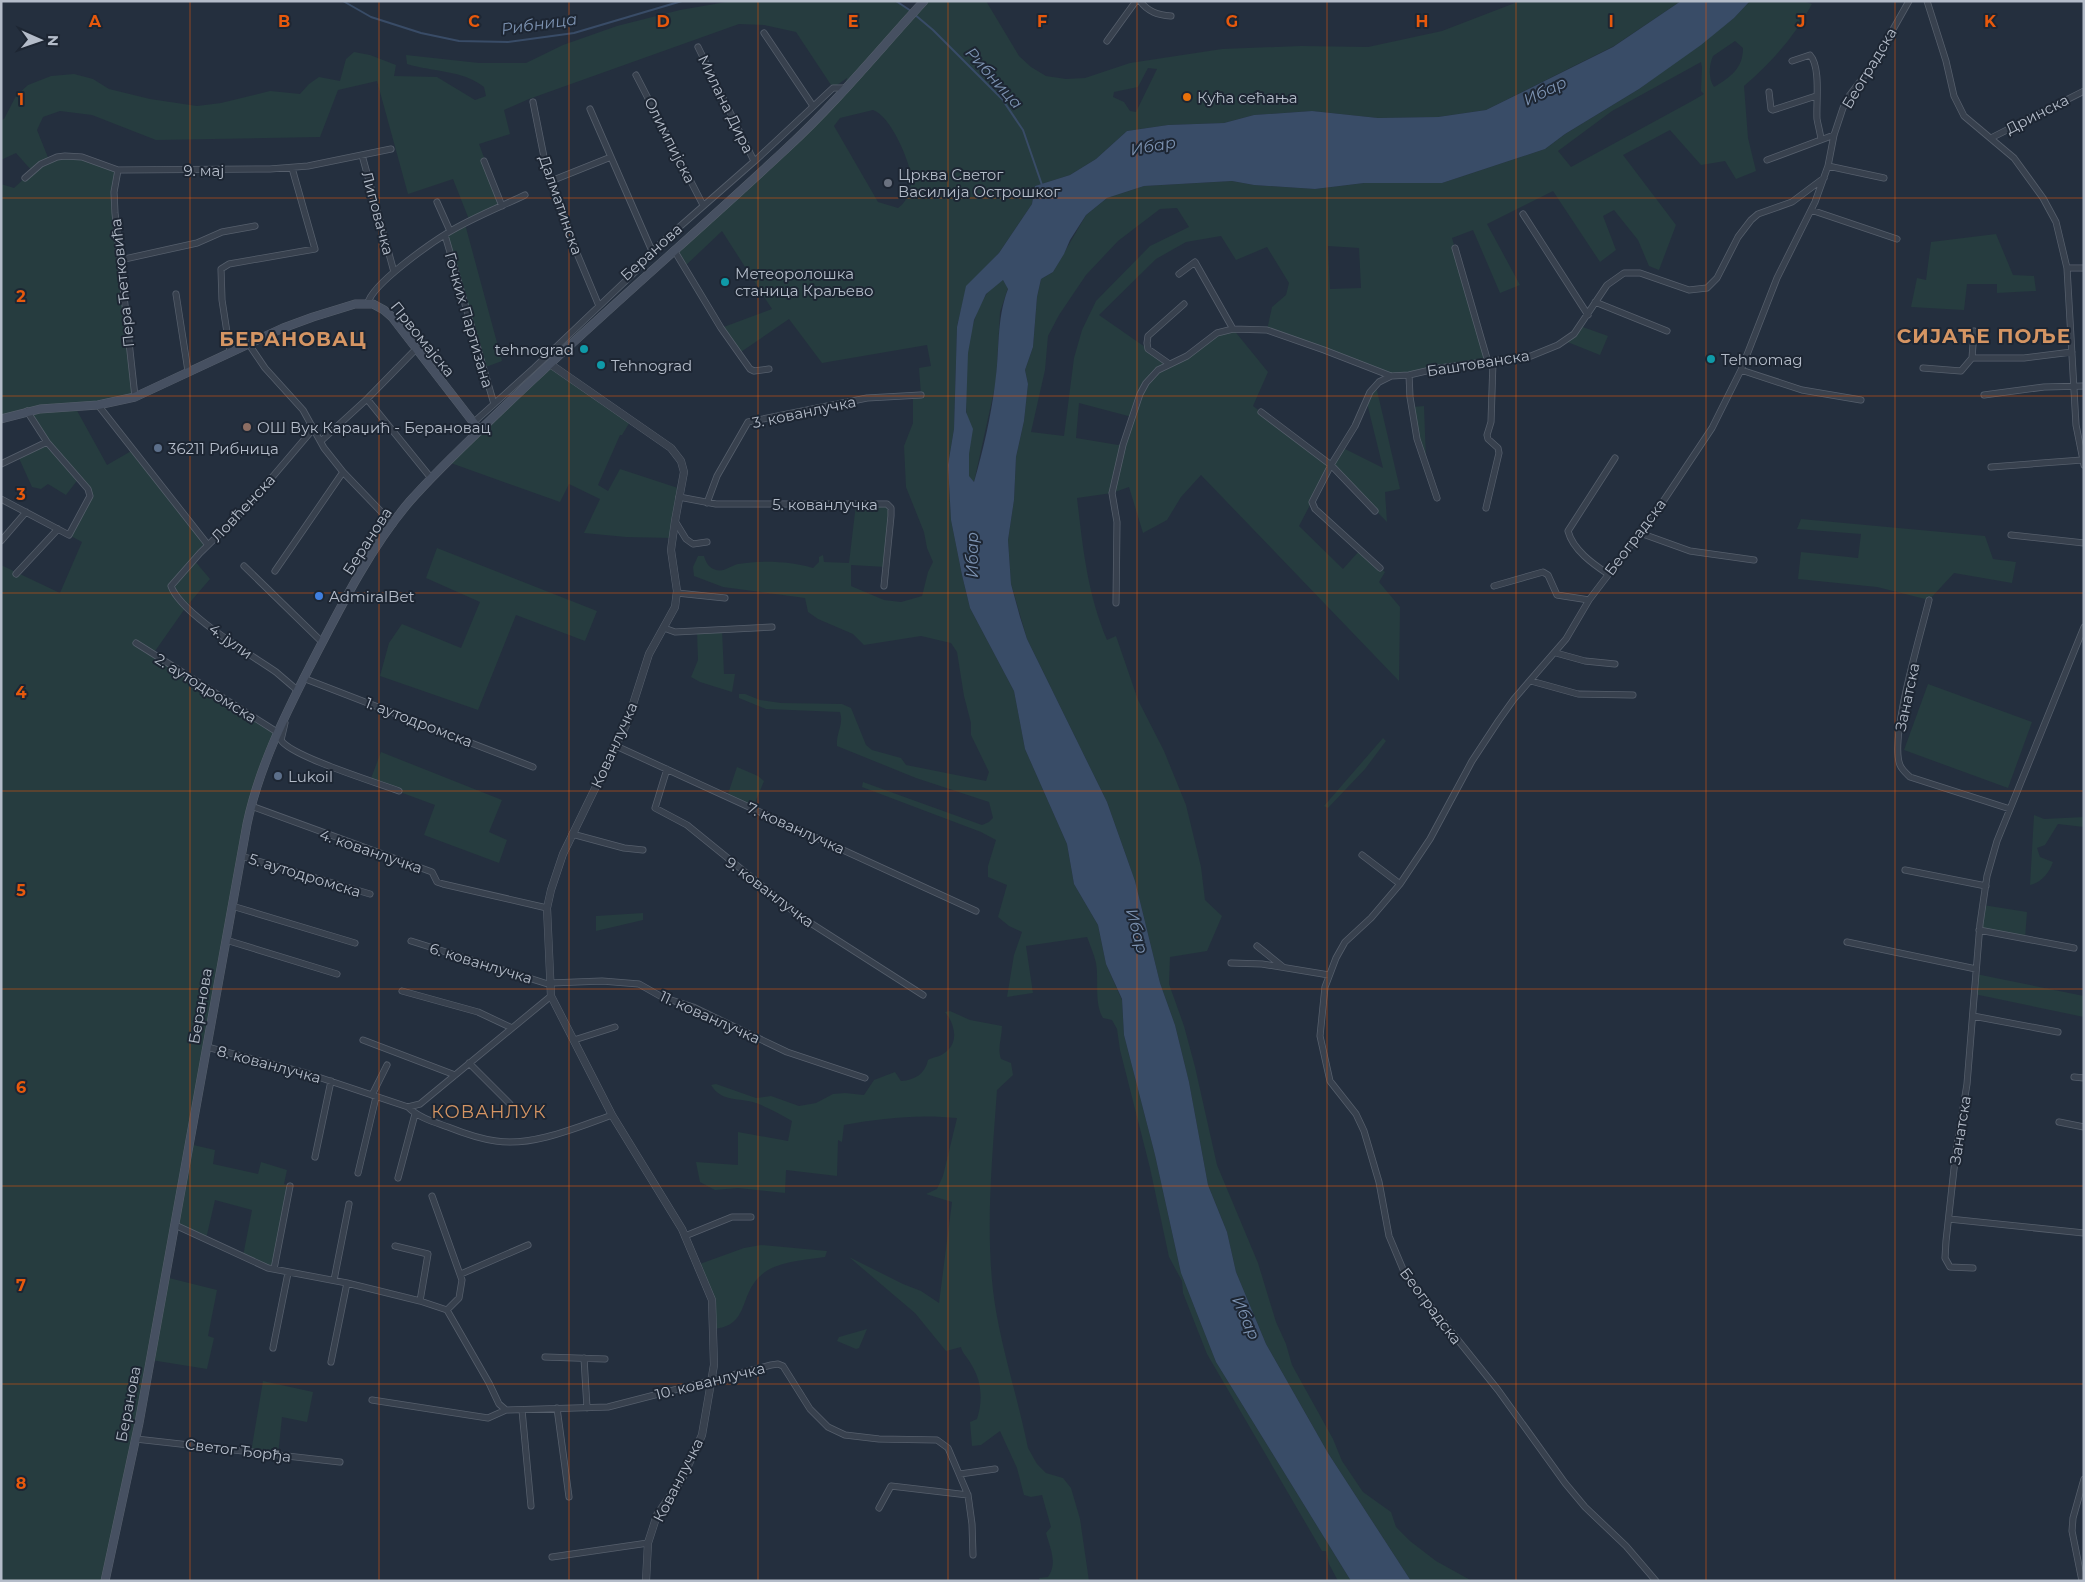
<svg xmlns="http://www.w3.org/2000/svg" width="2085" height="1582" font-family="Montserrat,sans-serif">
	<rect width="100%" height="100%" fill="#242f3e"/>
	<!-- green -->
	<path fill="#263c3f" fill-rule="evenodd" d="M732,1h164l19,14 10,-14h61l33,55 12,11 15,9 20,3 19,-1 45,-15 92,-14 79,-3 67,1 74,-16 78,-30h161l-67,45 -128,64 -48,7 -60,1 -66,-7 -58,4 -30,8 -56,2 -41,6 -31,28 -26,16 -35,11 -3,18 -33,49 -32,33 -10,40 -3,103 -6,36 3,55 11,55 8,33 44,83 11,58 42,95 7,40 24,41 8,39 16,36 2,35 31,120 26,118 35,89 135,219h-13l-9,-17 -3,-13h-4l-115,-197 -24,-61 -1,-12 -13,-24 -19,-89 -30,-118 -3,-21 -5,-9 -9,-2c-9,-15 -4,-38 -7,-55 -2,-9 -6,-18 -9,-26l-61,9 7,47 -26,4 7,-42 8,-23 -13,-6 -11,-9 9,-32 -19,-8v-11l8,-26 -15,-8 -119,-45 1,-5 119,43 7,-3 4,-4 -4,-16 -73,-24 -79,-32c-1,-14 7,-21 3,-34l-74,-3 -27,-11v-4h6l15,6 21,3 61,1 9,4 15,37 6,5 29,8 5,7 80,16 3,-9 -18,-37v-12l-7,-27 -7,-44 -6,-9 -30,-7 -57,9 -11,-11 -35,-15 -10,-7 -3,-14 -82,-11 -29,-11 -1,-9 5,-11h6c2,7 5,12 12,14 9,2 14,-4 22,-6 23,-4 53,-3 75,4l6,-6v-5l4,-2 1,7 25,1 7,-59 34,2 -4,61 -35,-2v21l33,14 17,2 21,-6 6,-24 5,-10 -6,-14 -3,-16 -18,-45 -2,-41 9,-23v-27l8,-1 -2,-27 12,-2 -4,-21 -105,18 -33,-44 -51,35 -17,-26 51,-19 -50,-78 -38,36 -10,-17 170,-161 3,-11 -14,10 -37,-56 -32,-7 -25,-1 -210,75 -25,11 6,24 -31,10 23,62 -32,16 -17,-43 -45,15 -31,-113 -39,9 -18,47 -164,3 -64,-25 -32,-4 -17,6 -6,13 12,30 25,-4 44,14 -3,12 20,215 -60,10 32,58 26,-15 75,95 -14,15 16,19 -24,28 -33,47 124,78 -19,47 -69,365 26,6 -2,14 45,10 3,-12 26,8 -3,14 6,2 -16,83 -31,-13 9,-46 -37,-10 -9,39 -31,-14 -10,52 52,13 -9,46 6,2 -7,31 -56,-9 -46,221h-104v-1016l59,28 22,-51 -13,-7 21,-39 -11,-18 -13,17 -18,-11 -7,5 -9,-2 -14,-31 29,-14 -20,-31 -26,8v-235l13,4 18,-17 -16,-18 -15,7v-40l3,-1 12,-23 12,-11 23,-9 23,-2 19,5 16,10 41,10 47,7 24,-3 49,-12 30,3 9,-10 10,-7 21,4 6,-22 8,-7 16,3 26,10 -2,11 43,1 38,23 11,-4 -2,-9c-21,-17 -51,-15 -77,-23l-1,-9 73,8h47l37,-18 54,-19 63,-16zM1148,68l9,1 -21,43 -6,-1 -6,-9 -11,-5 1,-5 24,-5zM873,110c17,5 37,51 38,67 1,12 -3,24 -13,31l-20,-6 -44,-76 6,-8z
		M1750,1h53l9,3c-17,32 -40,58 -68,82l4,52 8,33 -20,8 -11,-18 -24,4 -31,-35 -47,25 53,70 -17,45 -10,-4 -11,-26 -24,-30 -11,6 13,34 -16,12 -47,-71 -66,33 33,61 -20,8 -27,-63 -21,8 36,124 -97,14 -124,-46 5,-23 14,-12 3,-12 -22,-36 -31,13 -15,-24 -35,6 -30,17 -57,56 69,48 11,-2 38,-28 16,-4 35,43 -15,34 78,59 12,-17 40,20 -17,-69 10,-13 24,103 -15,3 2,30 -56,-57 -32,61 44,43 17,-19 25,22 -6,10 21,25 -1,74 -198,-206 -20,22 -14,23 -24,13 -14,-46 -17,6 -35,5c6,50 10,94 30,142l9,-4 22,64 26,51 22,54 15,62 4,33 17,16 -15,35 -37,6 -1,27 15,42 11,41 22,98 41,98 18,59 10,22 6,21 41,74 9,22 21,31 28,20 5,15 14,14 26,20 36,20h-61l-83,-128 -62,-109 -30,-72 -9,-40 -19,-47 -19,-103 -14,-57 -15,-42 -25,-102 -28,-79 -80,-163 -16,-55 -3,-44 6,-40 2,-43 8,-36 4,-37 -3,-14 8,-23 4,-50 4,-18 12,-7 33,-57 21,-17 37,-12 88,-5 22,4 61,4 49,-6h78l103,-34 20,-15 74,-45 95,-71zM1735,41l8,7c0,20 -12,29 -29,39 -6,-9 -5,-22 -1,-31zM1701,62l1,5 -1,24 3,3 -12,7 -121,66 -13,-16 54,-40zM1177,208l12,19 -39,19 -54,55 -14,29 -8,28 -10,78 -33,-4 14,-62 3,-34 11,-21 27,-40 32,-34 42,-32zM1328,246l31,2 2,40 -31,1zM1079,403l53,14 -8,26 -6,2 -42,-7z
		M465,224l37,137 -19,7 -38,-133z
		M1996,234l17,41 21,1 2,15 -39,2v-9h-30l-3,26 -53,-3 6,-29 9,2 5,-38z
		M1003,280l5,8 -8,24 -4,70 -22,100 -5,-5c0,-55 -14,-134 17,-182 4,-6 11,-11 17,-15z
		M1580,326l28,10 -8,19 -35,-14z
		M550,364l81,56 -9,15h-2l-22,50 10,6 12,-22 61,20 -9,49 -46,-1 -42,-4 16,-34 -31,-15 -9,18 -112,-40z
		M1424,406l2,54 -9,-21 -5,-32z
		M1801,519l184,17 8,23 23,3 -4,21 -58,-10 -25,27 -52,-13 -79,-8 3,-27 57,6 3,-24 -64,-5z
		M437,548l160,63 -12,30 -69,-26 -38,95 -98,-34 9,-33 13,-19 59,24 19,-46 -54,-24z
		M722,630l2,44h11l-3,18 -32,-10 -9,-5 7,-17 -1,-29z
		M1928,684l104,38 -24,66 -104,-38z
		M1383,738l3,3 -21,28 -37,39 -4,-2z
		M381,752l121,48 -13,32 18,8 -8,23 -75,-28 11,-30 -65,-24z
		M737,767l21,9 6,5 -11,27 -26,-11z
		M2034,815l10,4 40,-2v10l-26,-3 -13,21 -8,3 3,9 13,5c-4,11 -11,20 -23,23z
		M1983,905l44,7 -2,27 -46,-9z
		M643,913v7l-47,11v-15z
		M1976,974l108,22v21l-110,-23z
		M950,1011l20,9 32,6c0,12 -5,22 -1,33l10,4 2,12 -16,15c-5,72 -13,150 -1,221 8,46 23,92 32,137l9,16 9,9 17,5 8,10 9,31 9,62h-49l-1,-3 9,-1c10,-14 2,-29 -2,-44l5,-6 -9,-32 -11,2 -7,-2 -7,-27 -17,-37 -19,14 -9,1 -2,-24 7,-3c6,-18 5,-38 -6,-55 -3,-6 -9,-11 -10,-17l-15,4 -31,-38 -66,-56 54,27 18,7 18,12 13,-101 -26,-8 11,-5 6,-13 14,-58c-38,-4 -76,0 -113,7l-2,17 -4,-2 -1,36 -51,-6 -1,23 -47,-5 -23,2 -15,-8 -4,-20 42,3v-33l50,9 4,-20c-12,-7 -23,-13 -36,-18 -17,-6 -34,0 -45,-18l5,-1 40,14 15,-2 28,10 17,-3 17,-9 12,-1 19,2 10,-15 21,-8 6,9c14,-1 24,-7 27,-21 5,-3 11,-3 15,-6 17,-10 12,-30 2,-42z
		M761,1245l66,6 -2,6c-19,3 -44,4 -60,15 -28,20 -13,54 -52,57l-1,-29 -15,-35 47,-17z
		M867,1329l-8,19 -3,1 -19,-8 2,-4z
		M263,1381l50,11 -6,30 -25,-5 -4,38 -27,-3z"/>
	<!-- water -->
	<path fill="#394c67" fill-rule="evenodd" d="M1681,1h69l-16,17 -33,27 -62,44 -74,45 -20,15 -103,34h-78l-49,6 -61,-4 -22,-4 -88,5 -37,12 -21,17 -16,25 -6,14 -11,18 -12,7 -4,18 -4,50 -8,23 3,14 -4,37 -8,36 -2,43 -6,40 3,44 9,33 7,22 80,163 28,79 25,102 15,42 14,57 19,103 19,47 9,40 30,72 62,109 83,128h-60l-135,-219 -35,-89 -26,-118 -31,-120 -2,-36 -16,-35 -8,-39 -24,-41 -7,-40 -42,-95 -11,-58 -44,-83 -8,-33 -11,-55 -3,-55 6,-36 3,-102 9,-41 33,-33 33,-49 3,-18 35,-11 26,-16 31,-28 41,-6 56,-2 30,-8 58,-4 66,7 60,-1 48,-7 127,-63zM1003,280l5,9c-12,31 -8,62 -13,95 -4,32 -12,67 -21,98l-5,-6v-22l4,-25 -7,-17 2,-59 6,-33 12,-26z"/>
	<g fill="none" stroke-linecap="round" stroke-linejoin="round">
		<!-- stream -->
		<path stroke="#394c67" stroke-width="2" d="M343,1l28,16 50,16 38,8 49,1 66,-9 108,-32
			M896,1l15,10
			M914,14l19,16 69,69 21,31 19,55"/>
		<defs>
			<path id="minor" d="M1140,1c8,11 18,14 31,15
				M1927,1l19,60 8,35 10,20 50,42 29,40 13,24 11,46 9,157 8,40
				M764,33l49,73
				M1107,41l29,-40
				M698,47l56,114
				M1792,61l18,-6c11,12 6,47 7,64 1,6 3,13 4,20
				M636,75l67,130
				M1769,92l2,17 2,1 43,-14
				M533,102l13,65 30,84 23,55
				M590,109l62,142
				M1991,138l93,-47
				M362,155l32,117
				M1767,160l67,-25
				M484,161l18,45
				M1828,166l56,12
				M118,170l-4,22 1,21 20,184
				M25,178l16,-14 16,-7 8,-1 17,1 36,13 152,-1 38,-3 83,-17
				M551,181l60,-24
				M437,202l13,29
				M1811,210l86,29
				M1523,214l65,101
				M445,235l49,169
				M1455,248l33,114
				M674,250l47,78 29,41 4,2 15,-2
				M120,260l77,-17 25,-11 33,-6
				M2067,268h17
				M1179,274l16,-12 38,67
				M176,294l12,77
				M1595,302l72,29
				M368,303c4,-19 63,-60 81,-71 23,-14 51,-25 76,-37
				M248,343l17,25 38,42 21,38 19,24 50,52
				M230,352l-8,-52 -1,-31 8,-5 86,-15 -23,-81
				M1972,358l2,-27
				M1168,363l-20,-14 -1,-6 1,-7 36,-32
				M1923,368l38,3 11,-13h52l48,-6
				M1741,370l61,20 59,10
				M1409,375l1,22 7,42 20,59
				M1984,395l60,-8 40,-1
				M367,399l64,79
				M98,405l110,140
				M1261,412l70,53 44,46
				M473,423l61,-55 102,-97 16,-20 106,-93 75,-70h12
				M321,441l46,-42 49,-50
				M1,464l46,-22
				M1991,467l91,-7
				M679,497l37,7h171l4,4v8l-7,70
				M1,499l68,36 21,-39 -2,-7 -41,-47 -20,-31
				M707,503l10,-27 31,-54 119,-24 54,-3
				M1486,508l13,-55 -1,-5 -10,-9 -1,-4 4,-13 2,-61
				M675,521l11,18 7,5 14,-2
				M1640,533l50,18 64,9
				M2011,535l73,8
				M1,541l25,-29
				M244,566l78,76
				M1380,568l-65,-59 -3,-7 19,-37 24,-39 15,-34 9,-10 12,-6
				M275,571l68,-99
				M16,574l42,-45
				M1608,574c-15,-10 -35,-24 -40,-43l47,-73
				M1494,586l49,-14 5,3 9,20 32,5
				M677,593l48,5
				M1929,600c-8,33 -40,138 -29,165 2,5 7,9 10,12l100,32
				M1116,603l1,-81 -5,-29 11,-48 17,-51 6,-11 12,-13 29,-14 30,-23 16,-4 34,1 57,20 67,26 18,-1 30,-7 92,-12 27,-11 16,-11 33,-49 17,-12h16l49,17 18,-2 10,-10 21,-41 13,-17 7,-6 34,-12 32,-24
				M664,628l11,4 97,-5
				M136,643l141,89
				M1556,653l29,8 30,3
				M303,678l230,89
				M1531,681l47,13 55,1
				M297,690c-7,-6 -14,-12 -21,-18 -26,-18 -95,-58 -105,-86l29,-33 46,-45 68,-80
				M285,723l-4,17c9,16 97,43 118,51
				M616,746l360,165
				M667,769l-12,39 32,17 111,90 125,80
				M251,806l181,66 5,10 6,2 104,24
				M572,834l52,14 19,2
				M1362,855l38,29
				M241,856l129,38
				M1905,870l81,16
				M232,906l123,37
				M1979,930l95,18
				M226,940l111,34
				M411,941l140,44
				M1847,942l129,27
				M1257,946l26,21
				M1231,963l31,1 67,11
				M551,983l51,-2 37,3 23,13 31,10 94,45 78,26
				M402,991l76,21 34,16
				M1973,1016l85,16
				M363,1040l92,35
				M574,1040l41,-13
				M207,1047l99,26 102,34 12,-3 131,-108
				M469,1063l41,41
				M2074,1077l10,1
				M372,1095l15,-30
				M408,1107c11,11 26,15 40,20 15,6 33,12 48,14 36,6 82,-14 116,-26
				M2059,1122l25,5
				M315,1157l16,-76
				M358,1173l18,-76
				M398,1178l17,-64
				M432,1196l30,84 -3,18 -12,12
				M1949,1219l135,14
				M175,1225l93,43 79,15 73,18 27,9 42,73 10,21 7,6 102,-3 163,-42 7,-1 5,2 27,43 18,18 17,8 34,4 58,1 11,8 20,47 4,29 1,31
				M685,1236l47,-19h19
				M395,1246l33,8 -8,47
				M1973,1268l-23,-1 -5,-9 1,-17 10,-90 11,-67 13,-160 7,-48 10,-35 87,-214
				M274,1269l16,-83
				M461,1274l67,-29
				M334,1280l15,-76
				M273,1348l15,-75
				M545,1357l60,2
				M584,1358l3,50
				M331,1362l16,-79
				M372,1400l116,18 18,-8
				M557,1408l12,89
				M522,1410l9,96
				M136,1439l204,23
				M960,1474l35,-5
				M879,1508l12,-22 77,9
				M552,1557l96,-14
				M1656,1581l-30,-35 -41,-39 -20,-24 -67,-93 -93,-116 -16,-38 -10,-54 -15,-51 -8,-17 -26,-33 -10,-45 5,-49 11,-29 9,-16 26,-24 29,-34 30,-45 42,-78 27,-41 15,-21 52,-60 23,-39 67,-88 56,-84 29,-58 36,-92 38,-76 13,-36 6,-31 9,-27 6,-12 25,-33 35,-62
				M2082,1581l-10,-50 1,-13 11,-39"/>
			<path id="tertiary" d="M550,364l121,84 10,13 3,11 -9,49 -4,29 6,41 -2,16 -26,47 -22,69 -64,131 -12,36 -4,18 4,88 61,119 70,114 30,71 2,65 -12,70 -20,44 -25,36 -9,28 -2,38"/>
			<path id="secondary" d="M1,419l39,-10 58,-4 37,-8 148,-69 30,-11 42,-13h18l11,6 8,7 88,114
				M105,1581l34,-158 108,-599c12,-56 36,-105 62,-156 29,-56 60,-119 101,-167 30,-34 64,-65 96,-96 92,-88 188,-170 281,-257 49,-45 92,-98 137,-147"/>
		</defs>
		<!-- minor casing -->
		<use href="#minor" stroke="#565f6c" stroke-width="7"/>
		<!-- tertiary casing -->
		<use href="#tertiary" stroke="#565f6c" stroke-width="8"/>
		<!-- secondary casing -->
		<use href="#secondary" stroke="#565f6c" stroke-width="9"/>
		<!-- minor -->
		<use href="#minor" stroke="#38414e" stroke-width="5.5"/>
		<!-- tertiary -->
		<use href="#tertiary" stroke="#38414e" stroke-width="7"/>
		<!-- secondary -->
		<use href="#secondary" stroke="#465061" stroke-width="8"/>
	</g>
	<!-- grid -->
	<path fill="none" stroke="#e8590c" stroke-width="1" stroke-opacity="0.55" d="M190,1v1580M379,1v1580M569,1v1580M758,1v1580M948,1v1580M1137,1v1580M1327,1v1580M1516,1v1580M1706,1v1580M1895,1v1580M1,198h2083M1,396h2083M1,593h2083M1,791h2083M1,989h2083M1,1186h2083M1,1384h2083"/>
	<!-- markers -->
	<circle fill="#e8710a" stroke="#1d2633" stroke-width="2" cx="1187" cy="97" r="5"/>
	<circle fill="#6b7280" stroke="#1d2633" stroke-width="2" cx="888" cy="183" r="5"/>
	<g fill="#0f9aa8" stroke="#1d2633" stroke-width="2">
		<circle cx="725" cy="282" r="5"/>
		<circle cx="584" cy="349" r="5"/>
		<circle cx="1711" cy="359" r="5"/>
		<circle cx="601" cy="365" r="5"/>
	</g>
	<circle fill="#8d6e63" stroke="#1d2633" stroke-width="2" cx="247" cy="427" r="5"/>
	<g fill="#5c6f8a" stroke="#1d2633" stroke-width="2">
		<circle cx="158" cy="448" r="5"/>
		<circle cx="278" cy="776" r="5"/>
	</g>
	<circle fill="#3f7fe0" stroke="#1d2633" stroke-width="2" cx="319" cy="596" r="5"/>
	<g text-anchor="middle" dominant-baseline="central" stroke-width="4" stroke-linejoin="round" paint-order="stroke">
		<!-- street labels -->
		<g font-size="15" fill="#b4bcc9" stroke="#1d2633">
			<text transform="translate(1869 68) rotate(-59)">Београдска</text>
			<text transform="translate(726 104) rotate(64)">Милана Дира</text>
			<text transform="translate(2037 114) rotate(-27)">Дринска</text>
			<text transform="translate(670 140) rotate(63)">Олимпијска</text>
			<text x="204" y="170">9. мај</text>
			<text transform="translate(561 205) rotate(71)">Далматинска</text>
			<text transform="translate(378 213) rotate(75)">Липовачка</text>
			<text transform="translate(651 252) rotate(-42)">Беранова</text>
			<text transform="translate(122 283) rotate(-96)">Пера Ћетковића</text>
			<text transform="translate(469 320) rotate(74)">Гочких Партизана</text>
			<text transform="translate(423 339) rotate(51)">Првомајска</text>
			<text transform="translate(1478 363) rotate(-9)">Баштованска</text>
			<text transform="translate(804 412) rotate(-12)">3. кованлучка</text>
			<text x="825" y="504">5. кованлучка</text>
			<text transform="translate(243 508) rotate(-47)">Ловћенска</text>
			<text transform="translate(1635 537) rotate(-53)">Београдска</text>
			<text transform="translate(367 541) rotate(-57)">Беранова</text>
			<text transform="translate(231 641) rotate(36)">4. јули</text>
			<text transform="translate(206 688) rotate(32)">2. аутодромска</text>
			<text transform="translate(1907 697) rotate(-78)">Занатска</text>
			<text transform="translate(419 722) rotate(21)">1. аутодромска</text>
			<text transform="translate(614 745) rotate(-66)">Кованлучка</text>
			<text transform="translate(796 828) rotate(24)">7. кованлучка</text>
			<text transform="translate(371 851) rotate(19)">4. кованлучка</text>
			<text transform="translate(305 875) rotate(17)">5. аутодромска</text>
			<text transform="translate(770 892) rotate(37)">9. кованлучка</text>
			<text transform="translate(481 963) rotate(17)">6. кованлучка</text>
			<text transform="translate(200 1006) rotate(-80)">Беранова</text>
			<text transform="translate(710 1017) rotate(24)">11. кованлучка</text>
			<text transform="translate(269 1064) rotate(15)">8. кованлучка</text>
			<text transform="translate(1960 1130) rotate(-81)">Занатска</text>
			<text transform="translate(1431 1306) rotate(53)">Београдска</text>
			<text transform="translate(710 1381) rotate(-14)">10. кованлучка</text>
			<text transform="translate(128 1404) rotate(-79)">Беранова</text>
			<text transform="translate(238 1450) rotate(7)">Светог Ђорђа</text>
			<text transform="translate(678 1480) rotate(-63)">Кованлучка</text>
		</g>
		<!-- poi labels -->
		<g font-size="15" fill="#b4bcc9" stroke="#1d2633" text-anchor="start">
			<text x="1197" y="97">Кућа сећања</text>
			<text x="898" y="174">Црква Светог<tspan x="898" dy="17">Василија Острошког</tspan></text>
			<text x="735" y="273">Метеоролошка<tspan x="735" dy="17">станица Краљево</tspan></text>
			<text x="574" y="349" text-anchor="end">tehnograd</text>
			<text x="1721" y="359">Tehnomag</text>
			<text x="611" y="365">Tehnograd</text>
			<text x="257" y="427">ОШ Вук Караџић - Берановац</text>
			<text x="168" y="448">36211 Рибница</text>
			<text x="329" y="596">AdmiralBet</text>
			<text x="288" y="776">Lukoil</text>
		</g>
		<!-- water labels -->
		<g font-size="16" font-style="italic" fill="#7c92b1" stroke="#1d2633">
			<text transform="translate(539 24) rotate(-8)">Рибница</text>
			<text transform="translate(994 78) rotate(48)">Рибница</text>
			<text transform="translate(1545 91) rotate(-26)">Ибар</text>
			<text transform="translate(1153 146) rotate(-10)">Ибар</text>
			<text transform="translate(972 555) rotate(-90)">Ибар</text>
			<text transform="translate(1137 931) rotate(75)">Ибар</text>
			<text transform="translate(1246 1318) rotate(66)">Ибар</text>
		</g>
		<!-- quarter labels -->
		<g font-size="18" letter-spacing="1" fill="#d59563" stroke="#1d2633">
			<text x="489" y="1112">КОВАНЛУК</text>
		</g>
		<!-- district labels -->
		<g font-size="20" font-weight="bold" letter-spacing="1" fill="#d59563" stroke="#1d2633">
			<text x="1984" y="336">СИЈАЋЕ ПОЉЕ</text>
			<text x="293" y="339">БЕРАНОВАЦ</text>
		</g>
	</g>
	<g font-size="16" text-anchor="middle" font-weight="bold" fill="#e8590c" stroke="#1d2633" stroke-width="4" stroke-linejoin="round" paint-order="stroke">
		<text x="95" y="27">A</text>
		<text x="284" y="27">B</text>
		<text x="474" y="27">C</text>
		<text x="663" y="27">D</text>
		<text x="853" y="27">E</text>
		<text x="1042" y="27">F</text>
		<text x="1232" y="27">G</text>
		<text x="1422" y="27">H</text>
		<text x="1611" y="27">I</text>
		<text x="1801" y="27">J</text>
		<text x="1990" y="27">K</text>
		<text x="21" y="105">1</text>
		<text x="21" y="302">2</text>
		<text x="21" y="500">3</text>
		<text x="21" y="698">4</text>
		<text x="21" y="896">5</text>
		<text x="21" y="1093">6</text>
		<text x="21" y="1291">7</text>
		<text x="21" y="1489">8</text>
	</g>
	<!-- border -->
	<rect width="2085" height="1582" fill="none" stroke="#b4bcc9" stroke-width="5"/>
	<!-- north arrow -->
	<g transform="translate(40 40) rotate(92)" stroke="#1d2633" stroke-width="4" paint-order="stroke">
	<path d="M0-4L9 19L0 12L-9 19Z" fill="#b4bcc9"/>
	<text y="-8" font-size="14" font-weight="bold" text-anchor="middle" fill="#b4bcc9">N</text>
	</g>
</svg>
